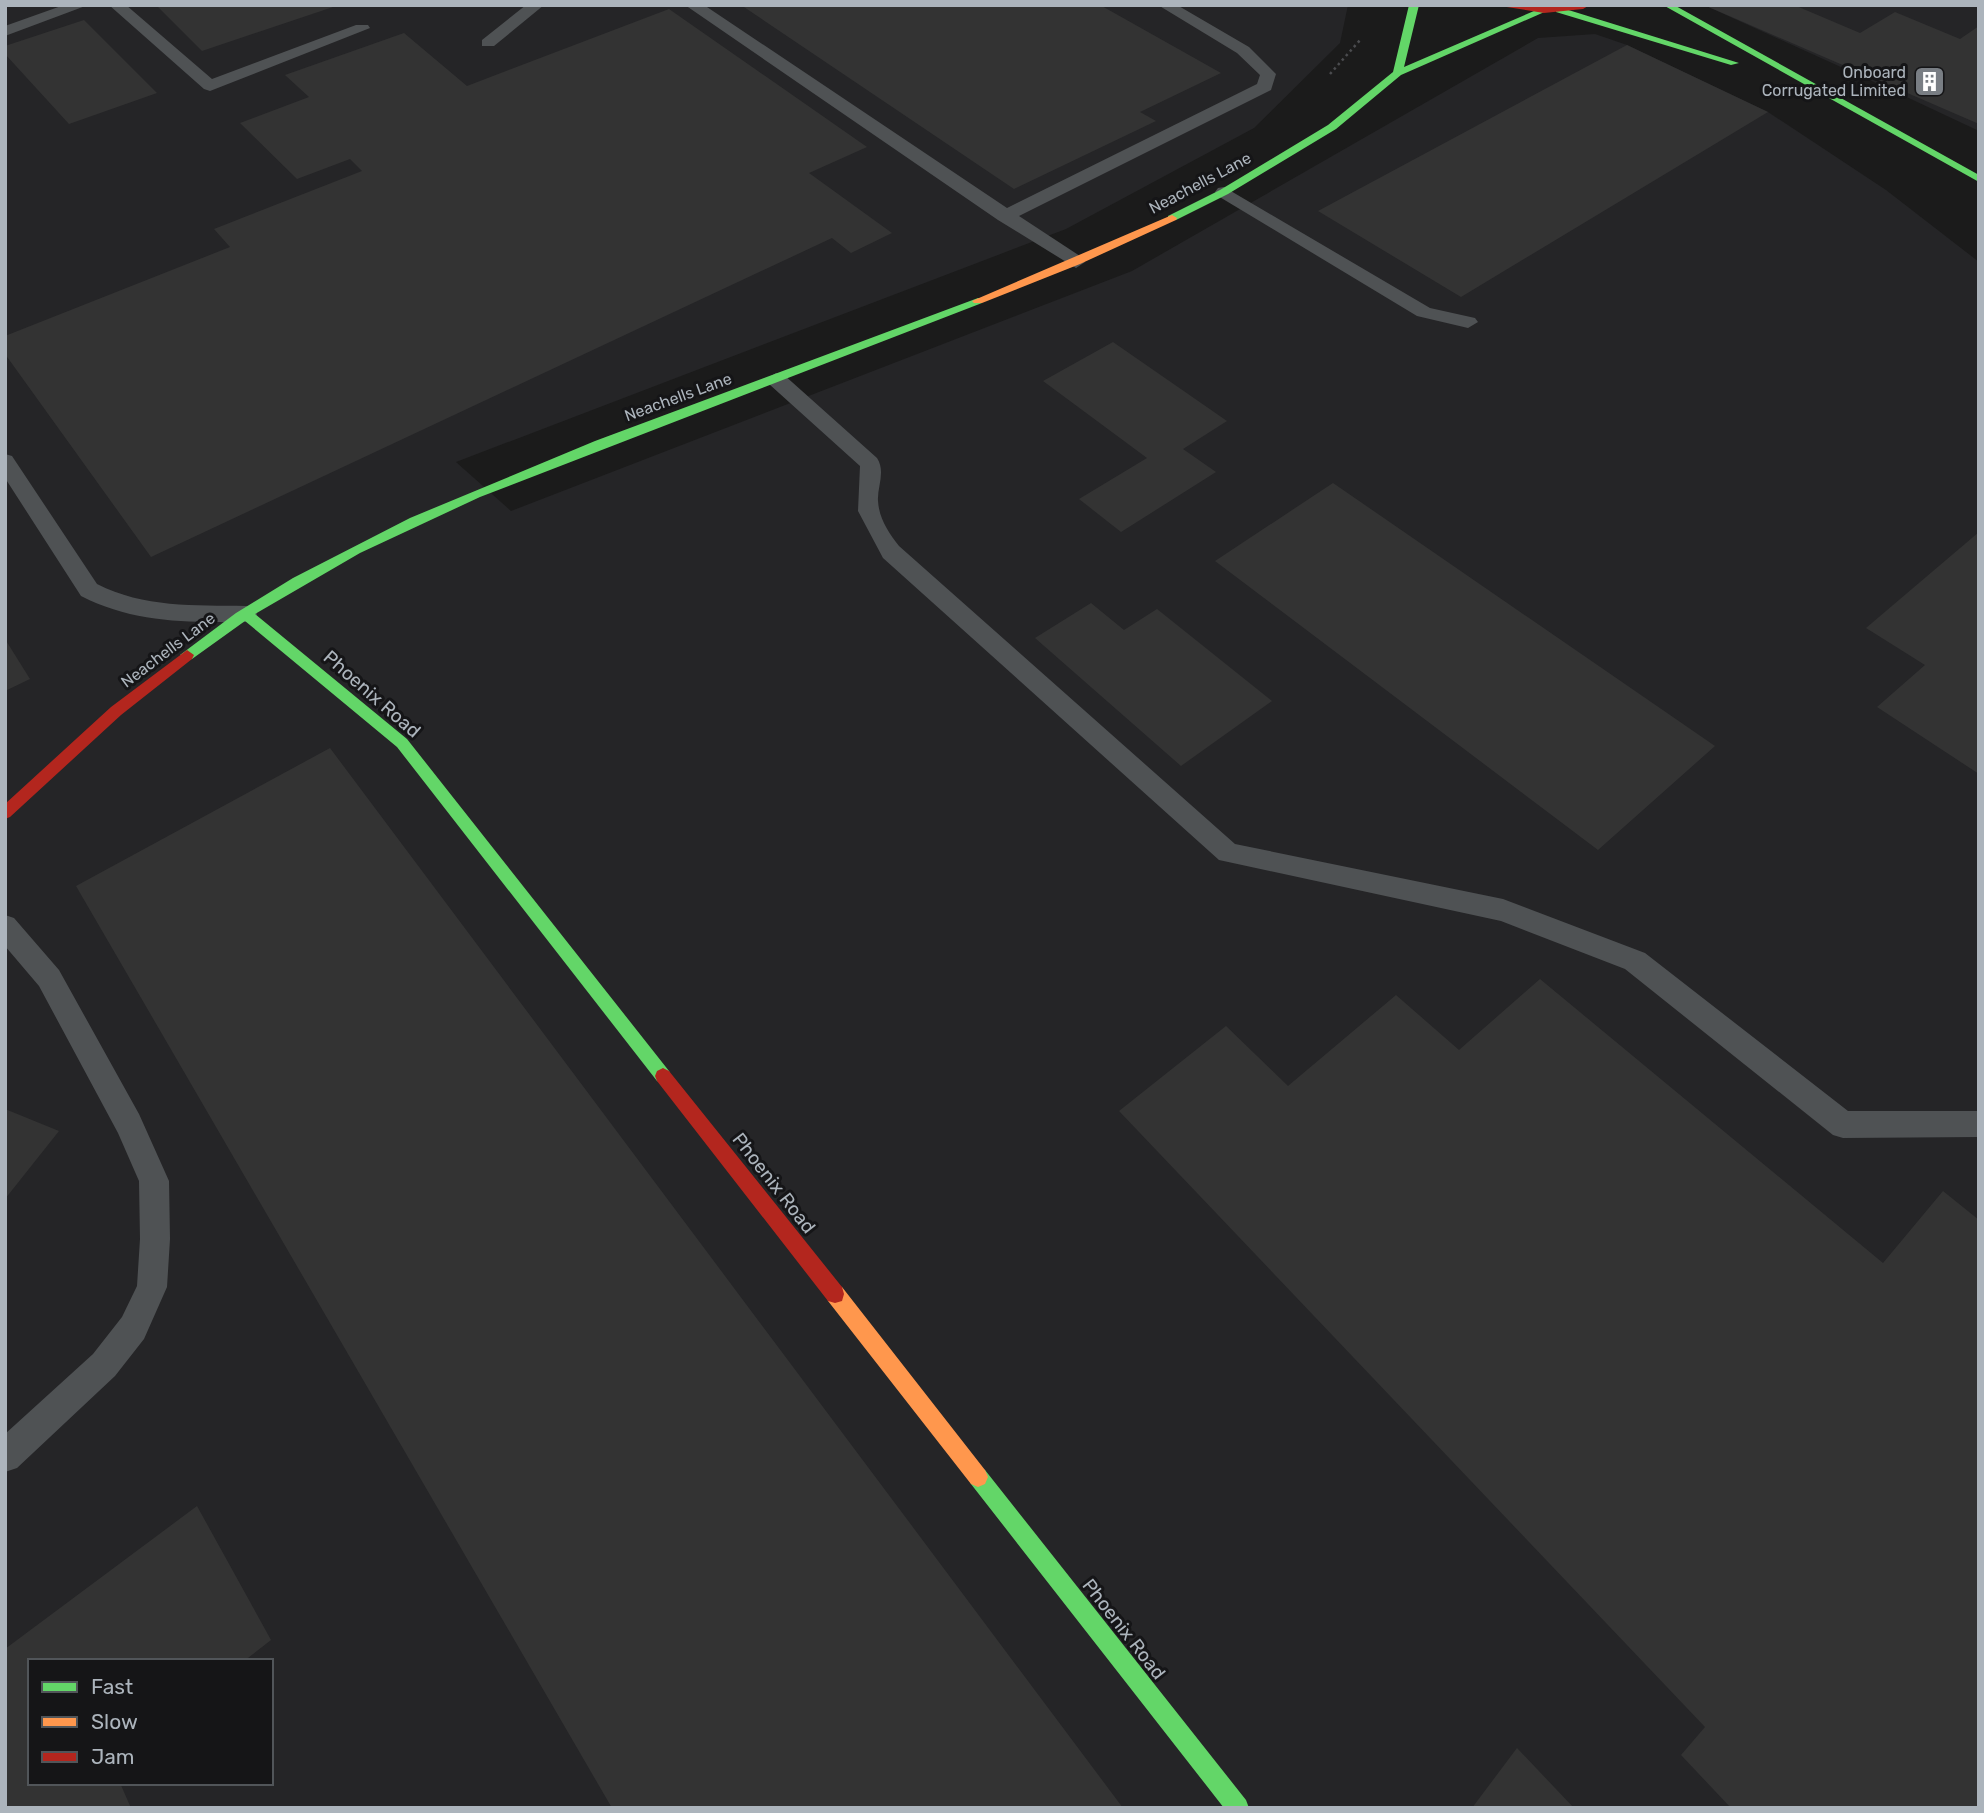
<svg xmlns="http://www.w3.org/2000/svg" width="1984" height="1813" font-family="Rubik,sans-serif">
	<rect width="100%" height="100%" fill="#1b1b1b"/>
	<!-- built -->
	<path fill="#252527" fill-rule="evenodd" d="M5,5h1343l-8,38 -86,85 -188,101 -610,233 55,49 621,-240 406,-233 57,-4 32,11 141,67 118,78 93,72v1546h-1974zM30,1661h241v122h-241z
		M1704,5h275v126l-83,-39z"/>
	<!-- building -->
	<path fill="#333" d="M156,5h180v1l-134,45z
		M741,5h359l121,68 -81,39 16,9 -142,68z
		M1704,5h90l66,28 35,-21 65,27 19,-13v98z
		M669,9l198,138 -58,26 83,60 -41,20 -19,-15 -681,319 -146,-203v-18l225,-89 -16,-18 148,-58 -12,-12 -53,20 -57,-56 69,-26 -24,-22 119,-42 63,53z
		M84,20l73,73 -88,31 -64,-70v-8z
		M1627,45l141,67 -307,185 -143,-86z
		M1113,342l114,79 -44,28 33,23 -95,60 -42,-33 68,-41 -104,-77z
		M1333,483l382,263 -117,104 -383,-289z
		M1979,532v242l-102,-67 48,-42 -59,-37z
		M1091,603l33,27 33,-21 115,92 -91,65 -146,-128z
		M5,639l25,40 -25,12z
		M330,748l793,1060h-511l-536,-922z
		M1540,979l343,284 60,-72 36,29v588h-248l-50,-53 24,-28 -586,-616 107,-85 62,60 108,-91 63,55z
		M5,1109l54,22 -54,68z
		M197,1506l74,134 -27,21h-214v122h90l11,25h-126v-159z
		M1517,1748l57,60h-102z"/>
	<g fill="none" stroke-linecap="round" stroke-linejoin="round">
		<!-- path -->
		<path stroke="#4b4c4f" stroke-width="2.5" stroke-dasharray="2.5 3.5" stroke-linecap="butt" d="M1330,74l31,-35"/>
		<!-- lane -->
		<path fill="#4f5254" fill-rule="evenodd" d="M64,5h24l-83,31v-10z
			M109,5h17l86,74 144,-54h12l2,3 -160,63 -6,-2z
			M526,5h18l-50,41h-12v-6z
			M685,5h19l303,203 250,-124 3,-9 -23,-22 -79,-48h19l72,42 27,27 -5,16 -252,126 64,42 2,4 -9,6 -78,-48z
			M1224,187l206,121 45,10 3,4 -10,6 -51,-12 -199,-120 -3,-4 3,-4z
			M776,373l7,1 94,84c9,14 0,29 1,43 1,18 11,32 21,45l336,298 268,55 142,54 203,158h131v26l-136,1 -10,-3 -208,-166 -124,-48 -282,-61 -336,-302 -25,-47 2,-45 -91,-82 -3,-5z
			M5,454l7,2 85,128c47,24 97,21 149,22l8,2 3,6 -3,6c-12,4 -26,2 -38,2 -48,0 -92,-4 -135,-26l-76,-118z
			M5,915l9,3 45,52 80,144 30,67 1,58 -3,48 -23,52 -29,37 -98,92 -12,4v-38l88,-80 29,-37 15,-31 3,-47 -1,-58 -21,-48 -79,-147 -34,-40z"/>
		<!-- fast -->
		<path fill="#63d668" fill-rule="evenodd" d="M1409,5h10l-15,62 137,-59 8,2 -148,65 -65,54 -108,65 -52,26h-8v-4l52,-26 108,-65 65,-53z
			M1663,5h11l305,170v7z
			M1556,8h6l177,55 -8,2 -175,-53z
			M978,298l4,1v4l-502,194 -120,56 -105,61 152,125 262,332 2,5 -2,5 -6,3 -6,-3 -260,-334 -152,-126 -53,38 -5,1 -7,-5 56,-42 57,-35 117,-60 185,-77z
			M978,1467l7,3 261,330 3,8h-25l-253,-324 -3,-7 3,-7z"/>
		<!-- slow -->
		<path fill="#ff974d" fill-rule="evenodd" d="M1172,215l5,3 -1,2 -96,44 -98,39h-8l-2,-2z
			M835,1285l7,2 143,183 3,7 -3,7 -7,3 -7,-3 -143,-183 -2,-7 2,-7z"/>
		<!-- jam -->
		<path fill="#b3261e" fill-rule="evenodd" d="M1494,5l94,1 -5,3 -39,4z
			M187,650l7,5 -2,4 -71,56 -111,102 -5,2v-15l106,-97z
			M663,1068l6,3 173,216 2,7 -2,7 -7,2 -7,-2 -171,-220 -2,-5 2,-5z"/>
	</g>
	<!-- icons -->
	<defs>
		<symbol id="building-square" viewBox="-11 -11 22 22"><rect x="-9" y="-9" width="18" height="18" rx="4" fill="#797e84" stroke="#151517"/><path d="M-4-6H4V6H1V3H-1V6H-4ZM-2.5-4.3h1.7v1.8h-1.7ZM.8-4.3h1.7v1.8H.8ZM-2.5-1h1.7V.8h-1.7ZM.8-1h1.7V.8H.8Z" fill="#fff"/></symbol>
	</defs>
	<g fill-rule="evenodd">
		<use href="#building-square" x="1912" y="64" width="35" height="35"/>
	</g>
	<g text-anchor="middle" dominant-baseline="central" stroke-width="6" stroke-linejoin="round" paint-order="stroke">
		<!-- far-poi labels -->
		<g font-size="16" fill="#acb4bc" stroke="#151517" text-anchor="end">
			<text x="1906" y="72">Onboard<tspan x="1906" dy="18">Corrugated Limited</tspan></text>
		</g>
		<!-- far-street labels -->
		<g font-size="16" fill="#acb4bc" stroke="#151517">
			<text transform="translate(1200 183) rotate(-28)">Neachells Lane</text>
			<text transform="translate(678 397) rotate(-20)">Neachells Lane</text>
			<text transform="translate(168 650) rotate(-37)">Neachells Lane</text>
		</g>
		<!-- street labels -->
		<g font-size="19" fill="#acb4bc" stroke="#151517">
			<text transform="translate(372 694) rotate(41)">Phoenix Road</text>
			<text transform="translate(774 1183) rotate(52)">Phoenix Road</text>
			<text transform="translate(1124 1629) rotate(52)">Phoenix Road</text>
		</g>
	</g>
	<!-- border -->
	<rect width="1984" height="1813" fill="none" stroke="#acb4bc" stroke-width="14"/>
	<!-- legend -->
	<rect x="28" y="1659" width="245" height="126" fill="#151517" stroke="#515559" stroke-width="2"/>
	<rect x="42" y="1682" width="35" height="10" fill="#63d668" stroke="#515559" stroke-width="2"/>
	<text x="91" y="1694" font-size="21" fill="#acb4bc">Fast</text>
	<rect x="42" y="1717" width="35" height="10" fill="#ff974d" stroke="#515559" stroke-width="2"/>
	<text x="91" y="1729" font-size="21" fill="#acb4bc">Slow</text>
	<rect x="42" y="1752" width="35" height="10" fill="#b3261e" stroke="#515559" stroke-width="2"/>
	<text x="91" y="1764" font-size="21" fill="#acb4bc">Jam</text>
</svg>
